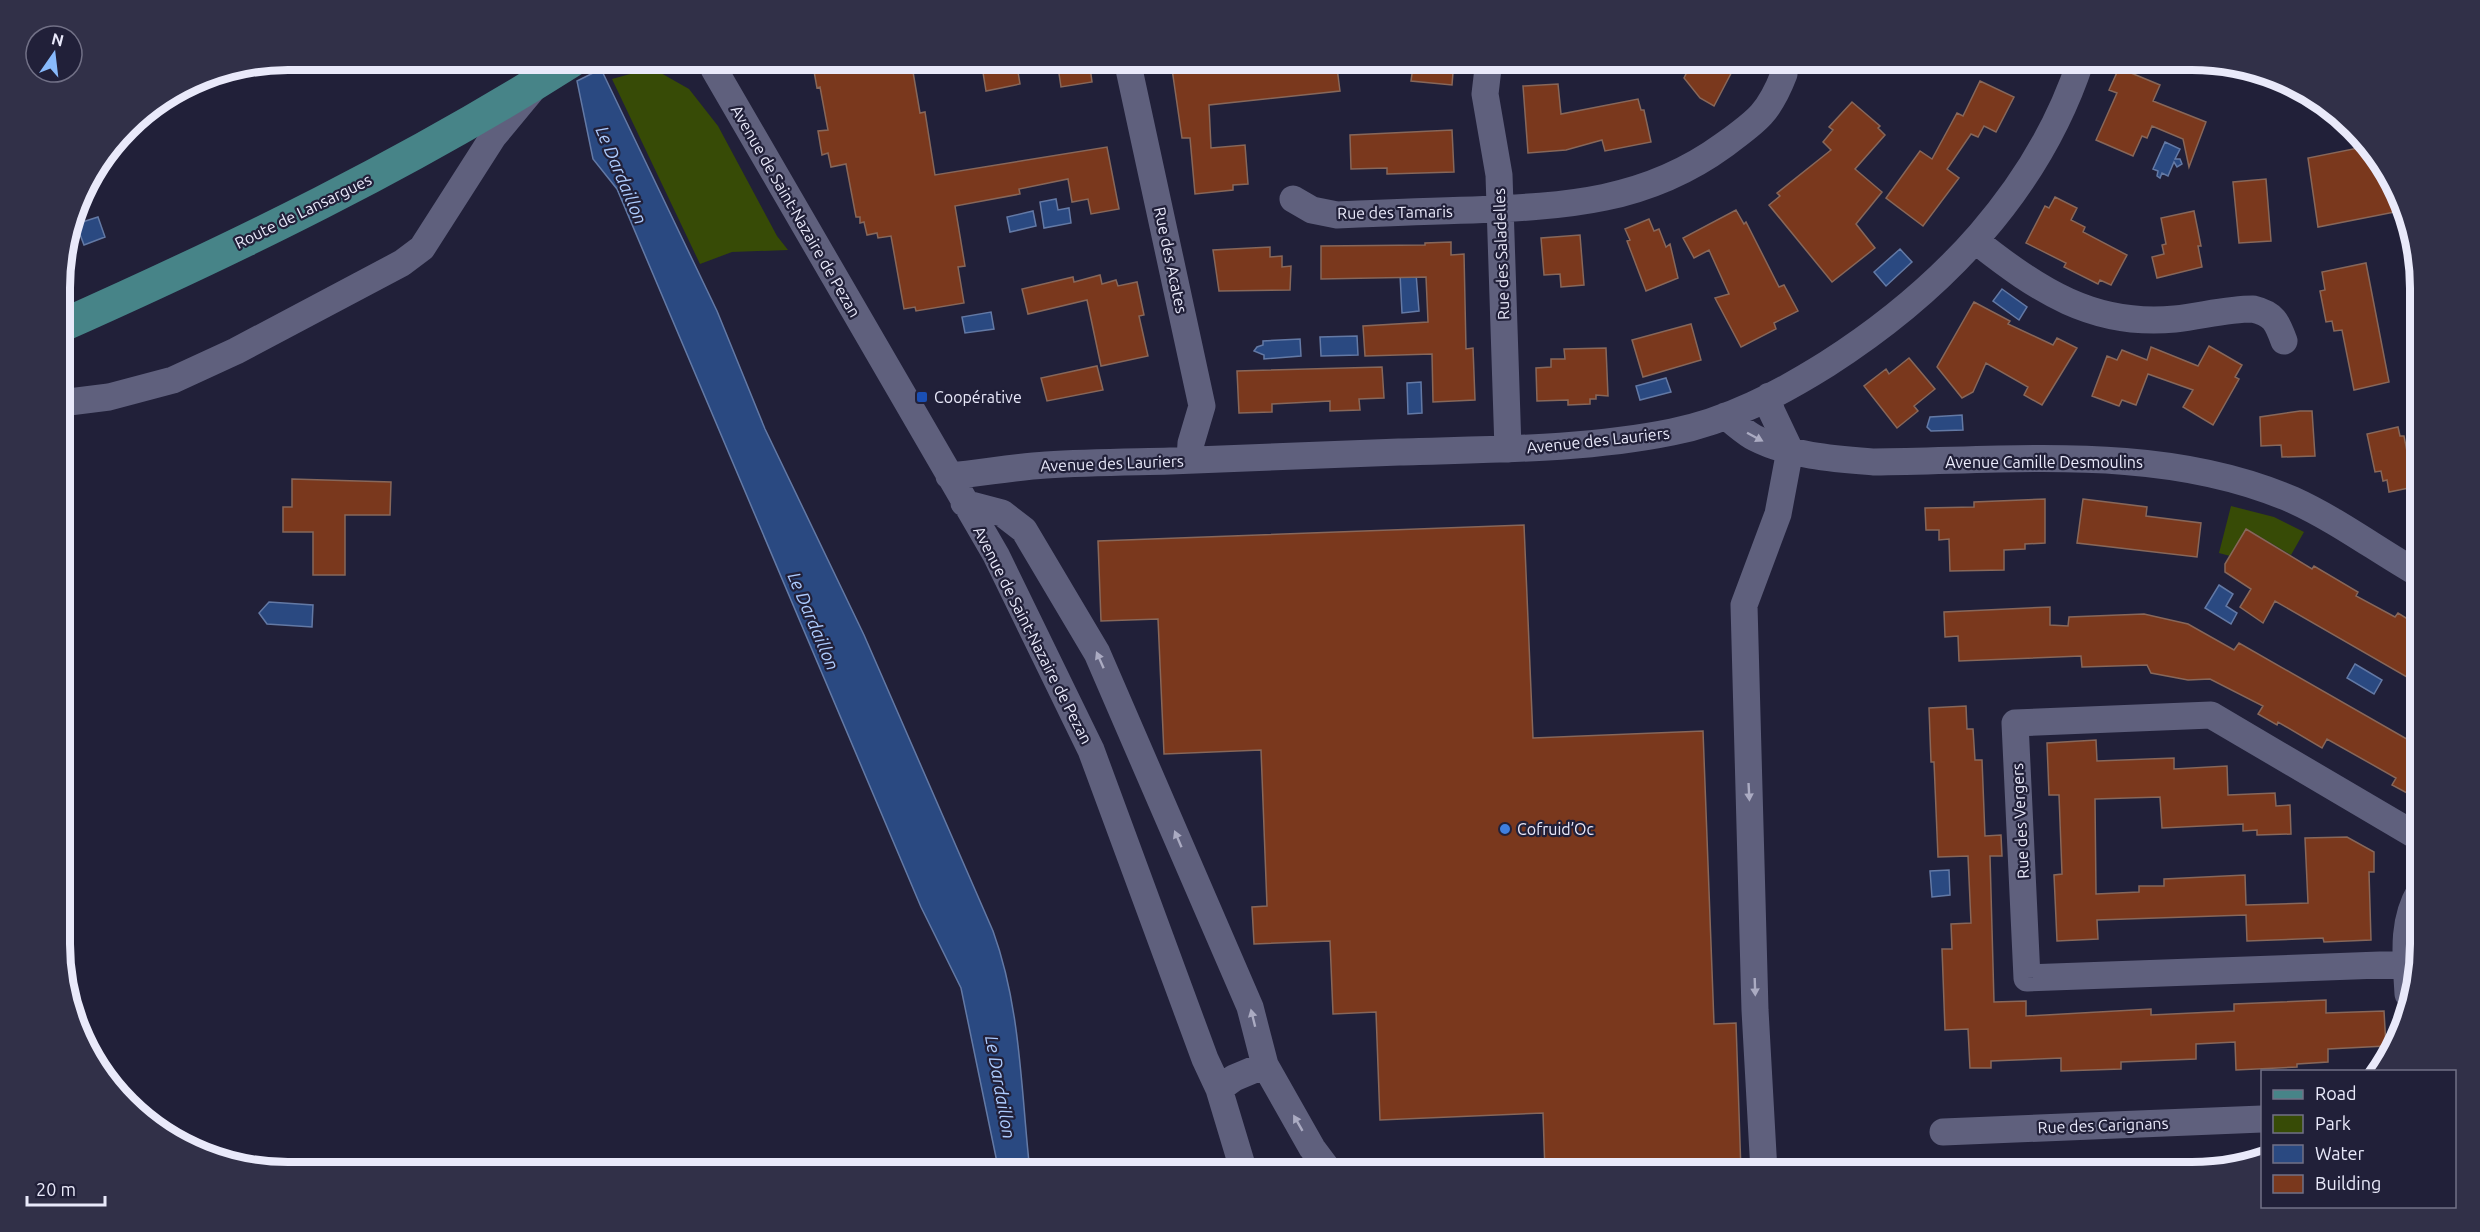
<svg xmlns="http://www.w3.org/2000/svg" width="2480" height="1232" font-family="Ubuntu,sans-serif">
	<rect width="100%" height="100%" fill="#212039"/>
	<!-- green -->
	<path fill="#374b06" d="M652,68l37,21 29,37 59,110 11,14 -56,2 -32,12 -88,-185z
		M2231,506l43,11 30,15 -13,23 -44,-26 -17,27 -11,-3z"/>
	<!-- water -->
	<path fill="#2a4981" stroke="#6379a5" stroke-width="1.5" d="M601,69l116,242 48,118 99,206 129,296c28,77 28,160 37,241h-31l-38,-184 -40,-81 -304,-718 -24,-30 -16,-78z
		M2165,142l15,7 -5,10h5l2,5 -5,3 -3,-5 -6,14 -6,-3 -2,5 -3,-2 1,-5 -5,-2z
		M1056,199l2,11 11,-2 2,15 -27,5 -4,-26z
		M1033,211l3,15 -26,6 -3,-15z
		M98,217l7,20 -21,8 -8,-21z
		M1900,249l12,13 -26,24 -12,-14z
		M1416,273l3,38 -17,2 -2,-39z
		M2002,289l25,18 -8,13 -26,-19z
		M991,312l3,17 -29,4 -3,-16z
		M1357,336l1,19 -37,1 -1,-19z
		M1300,339l1,17 -37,3v-4l-10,-4 3,-4 6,-2v-4z
		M1666,378l5,14 -31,8 -4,-14z
		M1421,382l1,31 -14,1 -1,-31z
		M1962,415l1,15 -32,1 -4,-4 3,-10z
		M2219,585l14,9 -7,12 11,7 -6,11 -26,-16z
		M269,602l44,3 -1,22 -45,-3 -8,-11z
		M2355,664l27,16 -8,14 -27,-16z
		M1949,870l1,25 -18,2 -2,-26z"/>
	<!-- building -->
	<path fill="#7a381d" stroke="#87675a" stroke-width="1.5" d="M812,60h99l9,53 5,-1 10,63 172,-28 12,62 -28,5 -3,-15 -16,3 -4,-23 -49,10 1,5 -65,12 10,60 -7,1 6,36 -48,8 -1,-4 -11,2 -13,-73 -13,2 -1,-5 -10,2 -3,-13 -4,1v-6h-4l-10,-53 -15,3 -3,-14 -6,2 -4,-24 10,-1 -8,-43 -3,1z
		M981,60h35l4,24 -34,7z
		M1057,60h32l3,22 -31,5z
		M1187,60h13v3l28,-3h108l4,31 -131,14 2,43 34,-3 3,39 -15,1v5l-38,4 -5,-56h-8l-11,-76z
		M1414,60h40l-2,25 -41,-4z
		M1693,60h45l-24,46 -14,-8 -16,-20z
		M2119,68l41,17 -7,16 53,21 -17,45 -6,-28 -31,-13 -5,12 -5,-2 -9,20 -37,-16 21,-47 -8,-3z
		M1980,81l34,16 -18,35 -12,-6 -6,11 -7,-3 -24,35 12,9 -36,48 -37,-28 34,-47 12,8 25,-46 6,3z
		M1558,84l3,30 77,-15 3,11h3l7,32 -46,9 -3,-11 -36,10 -38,3 -5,-67z
		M1852,102l28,24 -2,2 7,7 -30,34 27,23 -26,32 19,24 -43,34 -63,-77 11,-9 -3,-3 54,-43 -8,-8 10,-12 -4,-3z
		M1452,130l2,42 -67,2v-6l-36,1 -1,-34z
		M2368,146l13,15 19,50 -82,16 -10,-69z
		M2266,179l5,62 -32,2 -6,-61z
		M2055,197l22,11 -6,12 14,7 -2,5 44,23 -16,30 -11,-5 -2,4 -34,-17 2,-4 -40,-20 19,-37 4,2z
		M1736,210l8,14 2,-2 33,65 5,-2 14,26 -24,12 2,6 -35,18 -26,-49 14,-4 -20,-44 -15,8 -11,-20z
		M2194,211l7,35h-3l4,21 -45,11 -5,-21 12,-3 -2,-9 4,-1 -5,-26z
		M1649,219l5,12 5,-2 7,18 4,-3 8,34 -32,13 -19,-50 3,-1 -5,-11z
		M1580,235l4,50 -23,2 -1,-13 -16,1 -3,-37z
		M1451,242v13l13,-1 2,95 7,-1 2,52 -42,2 -1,-48 -67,2 -2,-30 65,-4 -2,-45 -105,2v-33l104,-1v-2z
		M1270,247v10l12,-1v11l9,-1 -1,24 -71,1 -6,-41z
		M2366,263l23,119 -35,8 -12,-60 -8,1 -2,-10 -6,1 -6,-31 5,-1 -3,-18z
		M1100,275l2,9 14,-4 2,6 19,-4 7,33 -5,1 9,40 -47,10 -14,-66 -59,14 -6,-25 51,-12 1,5z
		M1974,302l36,19 -2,3 45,21 4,-7 20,10 -35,57 -18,-10 4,-8 -42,-24 -13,29 -11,6 -25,-31z
		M1691,324l10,36 -58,17 -11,-37z
		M2209,346l33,19 -7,12 4,2 -26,46 -30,-18 10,-17 -45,-16 -12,31 -14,-5 -3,6 -27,-10 15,-40 10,4 5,-10 25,10 4,-13 47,19z
		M1606,348l2,48 -12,-1v4h-6v5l-22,1v-5l-31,1 -1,-33 15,-1v-8h14l-1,-10z
		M1909,358l26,31 -21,17 4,5 -21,17 -33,-42 22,-17 3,5z
		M1097,366l6,24 -56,11 -6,-23z
		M1382,367l2,31 -25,1 1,11 -30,1v-10l-58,3v8l-33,1 -2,-42z
		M2300,411h12l3,45 -33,1 -1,-12 -20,1 -1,-29z
		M2398,427l2,9h4l10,51 -25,5 -2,-12 -4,1 -2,-10 -6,1 -8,-38z
		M292,479l99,3 -1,33h-45v60h-32v-43h-30v-25h9z
		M2045,499v44l-20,1v5l-21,1v20l-54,1 -1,-32 -10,1v-10h-13l-1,-22 49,-1v-5z
		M2083,499l64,8 -1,9 55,7 -4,34 -120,-14z
		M1524,525l9,213 170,-7 11,293 22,-1 5,149h-196l-2,-59 -163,7 -4,-108 -43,2 -3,-73 -76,3 -2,-37 15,-1 -6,-156 -97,4 -6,-135 -57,2 -3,-80z
		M2246,529l66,40 2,-3 44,26 -2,4 39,21 3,-4 21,13v58l-144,-83 -12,22 -23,-16 11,-18 -26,-17v-8z
		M2050,607v18l18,1 1,-9 75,-3 44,10 46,26 5,-7 180,103 1,54 -28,-15 4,-7 -69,-39 -5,9 -44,-26 -1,3 -19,-11 5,-8 -53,-27 -22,1 -37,-7 -4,-8 -65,2 -1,-11 -122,5 -1,-25 -13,1 -1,-25z
		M1966,706l1,23h6l2,31h7l3,76 16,-1 1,21h-12l4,146 32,-1v15l125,-7v6l83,-4v-7l92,-4v13l58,-2 2,35 -58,3v13l-31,2v3l-61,3 -1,-28 -39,2v15l-75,3v7l-60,2v-13l-70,3v7h-21l-2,-39 -23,1 -3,-81h10l-1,-25 20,-1 -3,-67 -30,1 -4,-95h-3l-2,-54z
		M2096,740l1,21 77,-3v11l53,-3 1,29 47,-2 1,13 14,-1 1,29 -34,1v-5l-14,1v-7l-81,4 -2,-31 -65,2 1,95 43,-2v-6h25v-7l81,-4 1,30 62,-2 -3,-65 42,-1 27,15v20h-5l2,68 -47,2 -1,-4 -76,3 -1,-26 -149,5 1,19 -41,2 -3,-66 8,-1 -3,-79h-10l-2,-52z"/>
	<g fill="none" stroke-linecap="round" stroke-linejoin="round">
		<!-- minor -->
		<path stroke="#5f607d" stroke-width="27" d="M713,60l1,9 282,486 95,195 114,309 14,30 25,83
			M1127,60l75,346 -11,37 -1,17
			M1489,60l-4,34 14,81 9,274
			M1293,199l19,11 25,5c45,-2 91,-4 136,-5 93,-4 173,-8 251,-65 33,-24 45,-32 60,-71
			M1976,241c62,49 117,86 199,78 27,-3 52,-10 78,-10 21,5 24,13 31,32
			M1769,396l2,14 19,40
			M61,403l48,-6 64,-17 63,-29 166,-88 20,-15 71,-111 39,-47
			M1725,416c10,7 20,17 30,22 35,18 81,21 119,24 139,-1 288,-19 419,38 44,20 84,50 126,74
			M949,476c33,-3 65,-9 97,-11 42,-3 83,-3 124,-4 77,-3 153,-6 229,-9 91,-3 184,-2 273,-20 56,-11 107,-38 155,-68 114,-73 211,-173 254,-304
			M964,503l38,10 22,17 73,123 153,354 15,58 -31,13 -15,11
			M2407,964l-380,14 -12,-255 196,-8 209,123
			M2408,994c-2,-36 -7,-71 12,-103
			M1265,1065l47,83 18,24
			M1943,1132l319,-13
			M1764,1172l-9,-162 -11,-405 34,-91 12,-64"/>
		<!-- major -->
		<path stroke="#478488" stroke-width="33" d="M61,326c175,-78 350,-163 512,-266"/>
	</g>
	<!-- one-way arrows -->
	<defs><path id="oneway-solid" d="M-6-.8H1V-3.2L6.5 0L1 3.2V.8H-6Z" transform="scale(1.5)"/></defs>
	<g fill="#ababc2">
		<use href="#oneway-solid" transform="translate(1755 437) rotate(28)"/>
		<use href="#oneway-solid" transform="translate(1100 660) rotate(-114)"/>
		<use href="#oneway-solid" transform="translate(1749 792) rotate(87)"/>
		<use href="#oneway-solid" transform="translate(1178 839) rotate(-113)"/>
		<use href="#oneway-solid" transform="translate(1755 987) rotate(88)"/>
		<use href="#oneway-solid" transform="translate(1253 1018) rotate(-104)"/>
		<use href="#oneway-solid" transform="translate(1298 1123) rotate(-120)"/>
	</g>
	<!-- markers -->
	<rect fill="#1a4fb4" stroke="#212039" stroke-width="2" x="916" y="391" width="12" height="12" rx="3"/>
	<circle fill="#3f7fe0" stroke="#212039" stroke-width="2" cx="1505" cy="829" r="6"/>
	<g text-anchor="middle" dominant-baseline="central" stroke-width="4.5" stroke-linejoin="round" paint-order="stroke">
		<!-- street labels -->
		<g font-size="16" fill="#e9e9fa" stroke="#212039">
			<text transform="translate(303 211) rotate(-26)">Route de Lansargues</text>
			<text transform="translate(796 211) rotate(60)">Avenue de Saint-Nazaire de Pezan</text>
			<text transform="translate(1395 212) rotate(-1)">Rue des Tamaris</text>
			<text transform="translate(1501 254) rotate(-92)">Rue des Saladelles</text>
			<text transform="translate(1171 260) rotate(78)">Rue des Acates</text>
			<text transform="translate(1598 440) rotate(-6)">Avenue des Lauriers</text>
			<text x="2044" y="462">Avenue Camille Desmoulins</text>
			<text transform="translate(1112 463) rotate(-2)">Avenue des Lauriers</text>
			<text transform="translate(1033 635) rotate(63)">Avenue de Saint-Nazaire de Pezan</text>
			<text transform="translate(2020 821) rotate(-93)">Rue des Vergers</text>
			<text transform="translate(2103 1125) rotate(-2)">Rue des Carignans</text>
		</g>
		<!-- poi labels -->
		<g font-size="16" fill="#e9e9fa" stroke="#212039" text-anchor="start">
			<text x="934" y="397">Coopérative</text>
			<text x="1517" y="829">Cofruid’Oc</text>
		</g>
		<!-- water labels -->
		<g font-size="18" font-style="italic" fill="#aeccff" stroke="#212039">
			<text transform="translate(622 175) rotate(67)">Le Dardaillon</text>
			<text transform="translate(814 621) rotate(67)">Le Dardaillon</text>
			<text transform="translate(1001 1087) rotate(80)">Le Dardaillon</text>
		</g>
	</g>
	<!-- crop -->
	<path d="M0 0H2480V1232H0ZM288 70H2192A218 218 0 0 1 2410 288V944A218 218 0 0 1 2192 1162H288A218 218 0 0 1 70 944V288A218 218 0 0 1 288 70Z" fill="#313048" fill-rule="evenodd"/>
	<path fill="none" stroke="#e9e9fa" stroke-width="8" d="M288 70H2192A218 218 0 0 1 2410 288V944A218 218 0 0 1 2192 1162H288A218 218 0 0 1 70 944V288A218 218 0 0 1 288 70Z"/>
	<!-- legend -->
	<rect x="2261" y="1070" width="195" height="138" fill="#212039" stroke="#717086" stroke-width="1.5"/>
	<rect x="2273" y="1090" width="30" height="9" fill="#478488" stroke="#717086" stroke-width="1.5"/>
	<text x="2315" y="1100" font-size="18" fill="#e9e9fa">Road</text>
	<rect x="2273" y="1115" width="30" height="18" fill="#374b06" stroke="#717086" stroke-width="1.5"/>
	<text x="2315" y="1130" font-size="18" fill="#e9e9fa">Park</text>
	<rect x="2273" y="1145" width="30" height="18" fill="#2a4981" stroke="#717086" stroke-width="1.5"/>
	<text x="2315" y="1160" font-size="18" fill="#e9e9fa">Water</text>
	<rect x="2273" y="1175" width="30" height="18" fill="#7a381d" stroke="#717086" stroke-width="1.5"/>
	<text x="2315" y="1190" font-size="18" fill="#e9e9fa">Building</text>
	<!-- north arrow -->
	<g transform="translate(54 54) rotate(14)"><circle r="28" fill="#212039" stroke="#717086" stroke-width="1.5"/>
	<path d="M0-4.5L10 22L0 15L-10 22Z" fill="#88bafc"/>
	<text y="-9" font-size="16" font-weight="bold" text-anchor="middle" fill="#e9e9fa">N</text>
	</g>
	<!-- scale -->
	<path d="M27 1196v9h78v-9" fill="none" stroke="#e9e9fa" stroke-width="3"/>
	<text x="36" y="1196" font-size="18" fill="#e9e9fa" stroke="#212039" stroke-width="4.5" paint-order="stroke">20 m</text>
</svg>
